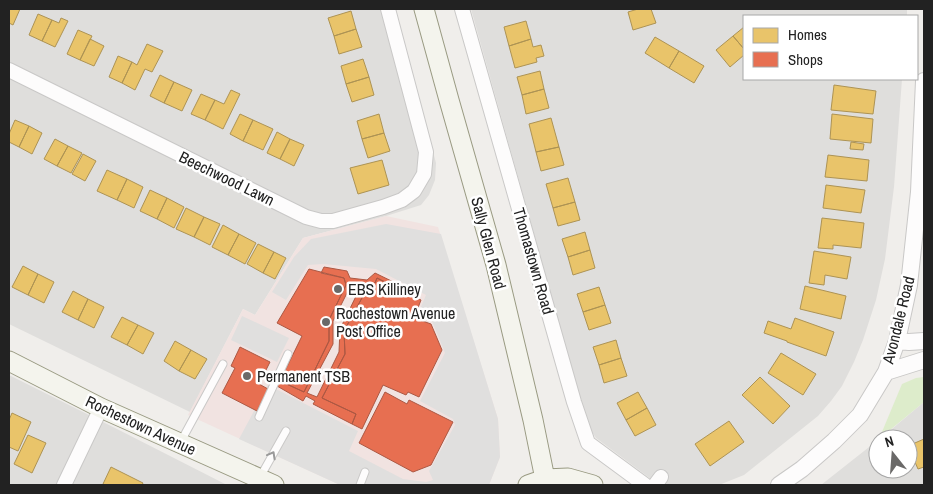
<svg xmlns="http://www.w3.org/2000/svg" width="933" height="494" font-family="'Archivo Narrow',sans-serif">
	<rect width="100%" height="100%" fill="#f0eeeb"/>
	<!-- residential -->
	<path fill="#dfdedc" d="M9,9h386l41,154 -1,17 -6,15 -8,10 -35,11 -83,22 -48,77 -12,-6 -53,103 -181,-88z
		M471,9h436v7h-163v63h158l-8,108 -9,72 -9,41 -13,40 -9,22 -12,24 -11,15 -13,15 -74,59 -25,10h-55l-9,-3 -59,-44 -8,-12 -6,-13 -32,-122z
		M9,375l108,54 110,56h-218z
		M924,402v83h-103l57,-45v29h30v-30h-28z"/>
	<!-- commercial -->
	<path fill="#f1e3e1" d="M386,216l52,11 60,192 2,38 -11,28h-149l-152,-70 55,-106 12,6 48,-77z"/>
	<!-- grass -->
	<path fill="#ddeccb" d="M924,377v25l-45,37 23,-55 14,-6z"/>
	<!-- parking -->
	<path fill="#e0dfde" d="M386,224l55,10 57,185 2,38 -11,28h-149l-101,-46 29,-54 90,46 -9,20 54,28 23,3 7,-2 -4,-9 26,-46 -2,-6 -33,-18 25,-48 -13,-32 -15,-5 9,-21 -50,-26 -53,-5 -15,1 -22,35 -14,-8 22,-35 17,-18z
		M242,316l47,22 -12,24 -46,-22z"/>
	<!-- homes -->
	<path fill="#e9c46a" stroke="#ad9354" d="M9,9h11l-7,16 -4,-2z
		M638,9h13l5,14 -23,7 -5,-18z
		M351,11l5,18 -22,7 -6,-18z
		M38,14l14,6 -10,21 -13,-6z
		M61,18l7,3 -13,26 -13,-6 10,-21 7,3z
		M526,21l5,18 -22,7 -5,-19z
		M744,27v22l-11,-13z
		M356,29l6,18 -23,7 -5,-18z
		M78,30l14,6 -12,24 -13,-6z
		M733,36l11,13v6l-14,12 -14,-17z
		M655,37l24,14 -10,17 -24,-15z
		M90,39l14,7 -10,20 -14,-6z
		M531,39l2,8 8,-2 3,11 -8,2 1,4 -22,6 -6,-22z
		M147,44l16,7 -11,21 -7,-3 -10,21 -13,-7 10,-21 5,3z
		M679,51l25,15 -10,17 -25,-15z
		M118,56l14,6 -10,21 -13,-6z
		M363,59l6,18 -23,7 -5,-18z
		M540,71l4,18 -22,6 -5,-18z
		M160,75l14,7 -10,21 -14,-7z
		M369,77l5,18 -22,7 -6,-18z
		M174,82l18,8 -10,21 -18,-8z
		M834,85l42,6 -3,23 -42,-4z
		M544,89l5,19 -23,6 -4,-19z
		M231,90l9,4 -17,35 -18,-9 10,-20 9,4z
		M201,94l14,6 -10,20 -14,-6z
		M240,114l13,6 -10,21 -13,-7z
		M379,114l5,19 -22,6 -5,-18z
		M832,114l41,5 -2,24 -41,-4z
		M551,118l8,29 -23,5 -7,-28z
		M15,120l14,6 -10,21 -10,-5v-8z
		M253,120l20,9 -10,21 -20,-9z
		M29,126l13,7 -10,21 -13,-7z
		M277,132l13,7 -10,20 -13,-6z
		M384,133l6,18 -22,7 -6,-19z
		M55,139l13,7 -11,20 -13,-7z
		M290,139l14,6 -10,21 -14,-7z
		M851,142l13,2 -1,6 -13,-1z
		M68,146l14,7 -11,20 -14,-7z
		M559,147l5,18 -23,6 -5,-19z
		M83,154l13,7 -11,20 -13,-7z
		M828,155l41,5 -2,21 -42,-4z
		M382,160l7,25 -31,9 -8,-26z
		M107,170l20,9 -10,21 -20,-9z
		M568,178l7,24 -22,6 -7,-24z
		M127,179l16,8 -9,21 -17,-8z
		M826,185l39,5 -4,23 -38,-5z
		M150,190l17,8 -10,21 -17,-8z
		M167,198l17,9 -10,21 -17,-9z
		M575,202l5,18 -22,6 -5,-18z
		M186,208l18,9 -10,20 -18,-8z
		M204,217l16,7 -10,21 -16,-8z
		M822,218l42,5 -3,25 -28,-3v4l-15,-1z
		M223,225l16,9 -11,21 -16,-8z
		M585,232l5,18 -22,7 -6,-18z
		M239,234l17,9 -11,21 -17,-9z
		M258,244l16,8 -11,21 -16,-9z
		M590,250l5,18 -22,7 -5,-18z
		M814,251l37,6 -4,22 -22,-4 -1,10 -15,-2z
		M274,252l12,6 -11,21 -12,-6z
		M23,266l15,8 -10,21 -16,-8z
		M38,274l16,8 -10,21 -16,-8z
		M805,286l41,10 -5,23 -41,-10z
		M599,287l6,18 -22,7 -6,-18z
		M73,291l15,8 -10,21 -16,-8z
		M88,299l16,8 -10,21 -16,-8z
		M605,305l6,18 -22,7 -6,-18z
		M122,317l16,8 -11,20 -16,-8z
		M795,318l39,14 -8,24 -39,-14v-1l-23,-8 4,-12 23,8z
		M138,325l16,8 -11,21 -16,-9z
		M616,340l5,18 -22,7 -6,-18z
		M175,341l16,9 -12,21 -15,-10z
		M191,350l16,9 -12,20 -16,-8z
		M781,353l35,21 -13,21 -35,-22z
		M621,358l6,18 -23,7 -5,-18z
		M760,377l30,29 -17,18 -31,-29z
		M638,392l9,16 -21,12 -9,-17z
		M647,408l9,17 -21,11 -9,-16z
		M12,413l19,9 -13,29 -9,-4v-27z
		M729,421l15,21 -34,24 -15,-22z
		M28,435l18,8 -14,30 -18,-9z
		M924,439v28l-6,2 -10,-23z
		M111,467l32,16 -1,2h-36l-3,-1z"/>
	<!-- shops -->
	<path fill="#e76f51" stroke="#ac5843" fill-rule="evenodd" d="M324,267l23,4 3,7 17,2 8,-7 41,20 -2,4 -37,-19 -2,5 -6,2 -25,46 1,23 -23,44 34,16 -4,10 -39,-20 2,-3 -9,-5 -3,5 -26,-15 3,-5 24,11 25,-51v-21l17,-35 -2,-7 -23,-5zM351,285l10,1 -21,43 -1,23 -22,45 -10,-4 26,-49v-23z
		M309,269l35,9 2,7 -17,35v21l-25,51 -24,-11 22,-45 -25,-13z
		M377,278l44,22 -7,18 17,6 11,26 -23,47 -11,-5 -2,3 -23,-10 -21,44 -10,-5 4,-10 -34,-16 23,-44 -1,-23 25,-46 6,-2z
		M240,347l30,15 -11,22 9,5 -11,22 -35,-18 13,-25 -4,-2z
		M385,392l22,12 2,-4 44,22 -22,43 -18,7 -54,-29z"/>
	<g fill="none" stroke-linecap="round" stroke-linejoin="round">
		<defs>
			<path id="service" d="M259,417l29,-63
				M180,443l43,-79
				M259,479l27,-48
				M360,485l5,-13"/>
			<path id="minor" d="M462,9l112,393 14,41 57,42
				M9,70l297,147 15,4h12l50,-14 19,-7 12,-9 10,-17 2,-22 -38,-143
				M64,485l37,-77
				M655,485l6,-8"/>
			<path id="tertiary" d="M897,341l12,1 15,-1
				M886,372l38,-12
				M779,485l23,-16 32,-28 26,-26 26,-43 11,-31 12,-56 10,-93 5,-111"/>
			<path id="secondary" d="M424,9l25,91 47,165 37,155 12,59
				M9,361l92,47 173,77
				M528,485l17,-6 23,-1 25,7"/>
		</defs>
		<!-- service casing -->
		<use href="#service" stroke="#c9c8c7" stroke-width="9"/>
		<!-- minor casing -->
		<use href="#minor" stroke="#c9c8c7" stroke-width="16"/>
		<!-- tertiary casing -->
		<use href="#tertiary" stroke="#c9c8c7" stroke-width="18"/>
		<!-- secondary casing -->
		<use href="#secondary" stroke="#999a82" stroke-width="21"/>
		<!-- service -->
		<use href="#service" stroke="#fdfcfc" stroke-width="7"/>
		<!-- minor -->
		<use href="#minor" stroke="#fdfcfc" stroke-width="14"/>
		<!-- tertiary -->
		<use href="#tertiary" stroke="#fdfcfc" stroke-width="16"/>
		<!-- secondary -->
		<use href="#secondary" stroke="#f4f4ed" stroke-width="19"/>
	</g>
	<!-- one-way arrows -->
	<defs><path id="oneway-chevron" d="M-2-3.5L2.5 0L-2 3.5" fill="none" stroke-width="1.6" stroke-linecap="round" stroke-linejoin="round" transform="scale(1.25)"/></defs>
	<use stroke="#9a9a9a" href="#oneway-chevron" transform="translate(272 455) rotate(-61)"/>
	<!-- markers -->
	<g fill="#6a6968" stroke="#fff" stroke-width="2">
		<circle cx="338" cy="289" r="5"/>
		<circle cx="326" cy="322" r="5"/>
		<circle cx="247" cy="376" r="5"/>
	</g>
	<g text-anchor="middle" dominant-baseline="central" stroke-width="5" stroke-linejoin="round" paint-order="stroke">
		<!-- street labels -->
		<g font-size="16" fill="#222" stroke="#fff">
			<text transform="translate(227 178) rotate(26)">Beechwood Lawn</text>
			<text transform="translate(489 243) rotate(75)">Sally Glen Road</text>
			<text transform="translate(534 261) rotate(74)">Thomastown Road</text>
			<text transform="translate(898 320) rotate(-76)">Avondale Road</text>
			<text transform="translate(141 425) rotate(25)">Rochestown Avenue</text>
		</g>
		<!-- poi labels -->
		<g font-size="16" fill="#222" stroke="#fff" text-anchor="start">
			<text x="348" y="289">EBS Killiney</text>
			<text x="336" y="313">Rochestown Avenue<tspan x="336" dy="18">Post Office</tspan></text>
			<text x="257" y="376">Permanent TSB</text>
		</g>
	</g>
	<!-- border -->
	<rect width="933" height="494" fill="none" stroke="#222222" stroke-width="20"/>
	<!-- legend -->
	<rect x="743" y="15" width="175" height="65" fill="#ffffff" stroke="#a7a7a7"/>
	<rect x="753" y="28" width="25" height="15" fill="#e9c46a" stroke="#a7a7a7"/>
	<text x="788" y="40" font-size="15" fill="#222222">Homes</text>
	<rect x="753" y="52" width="25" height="15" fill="#e76f51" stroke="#a7a7a7"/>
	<text x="788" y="65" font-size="15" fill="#222222">Shops</text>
	<!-- north arrow -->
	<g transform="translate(893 454) rotate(343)"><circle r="24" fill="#ffffff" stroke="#a7a7a7"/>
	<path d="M0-4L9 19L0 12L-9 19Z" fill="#6a6968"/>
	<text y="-8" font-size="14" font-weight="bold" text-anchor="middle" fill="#222222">N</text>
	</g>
</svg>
